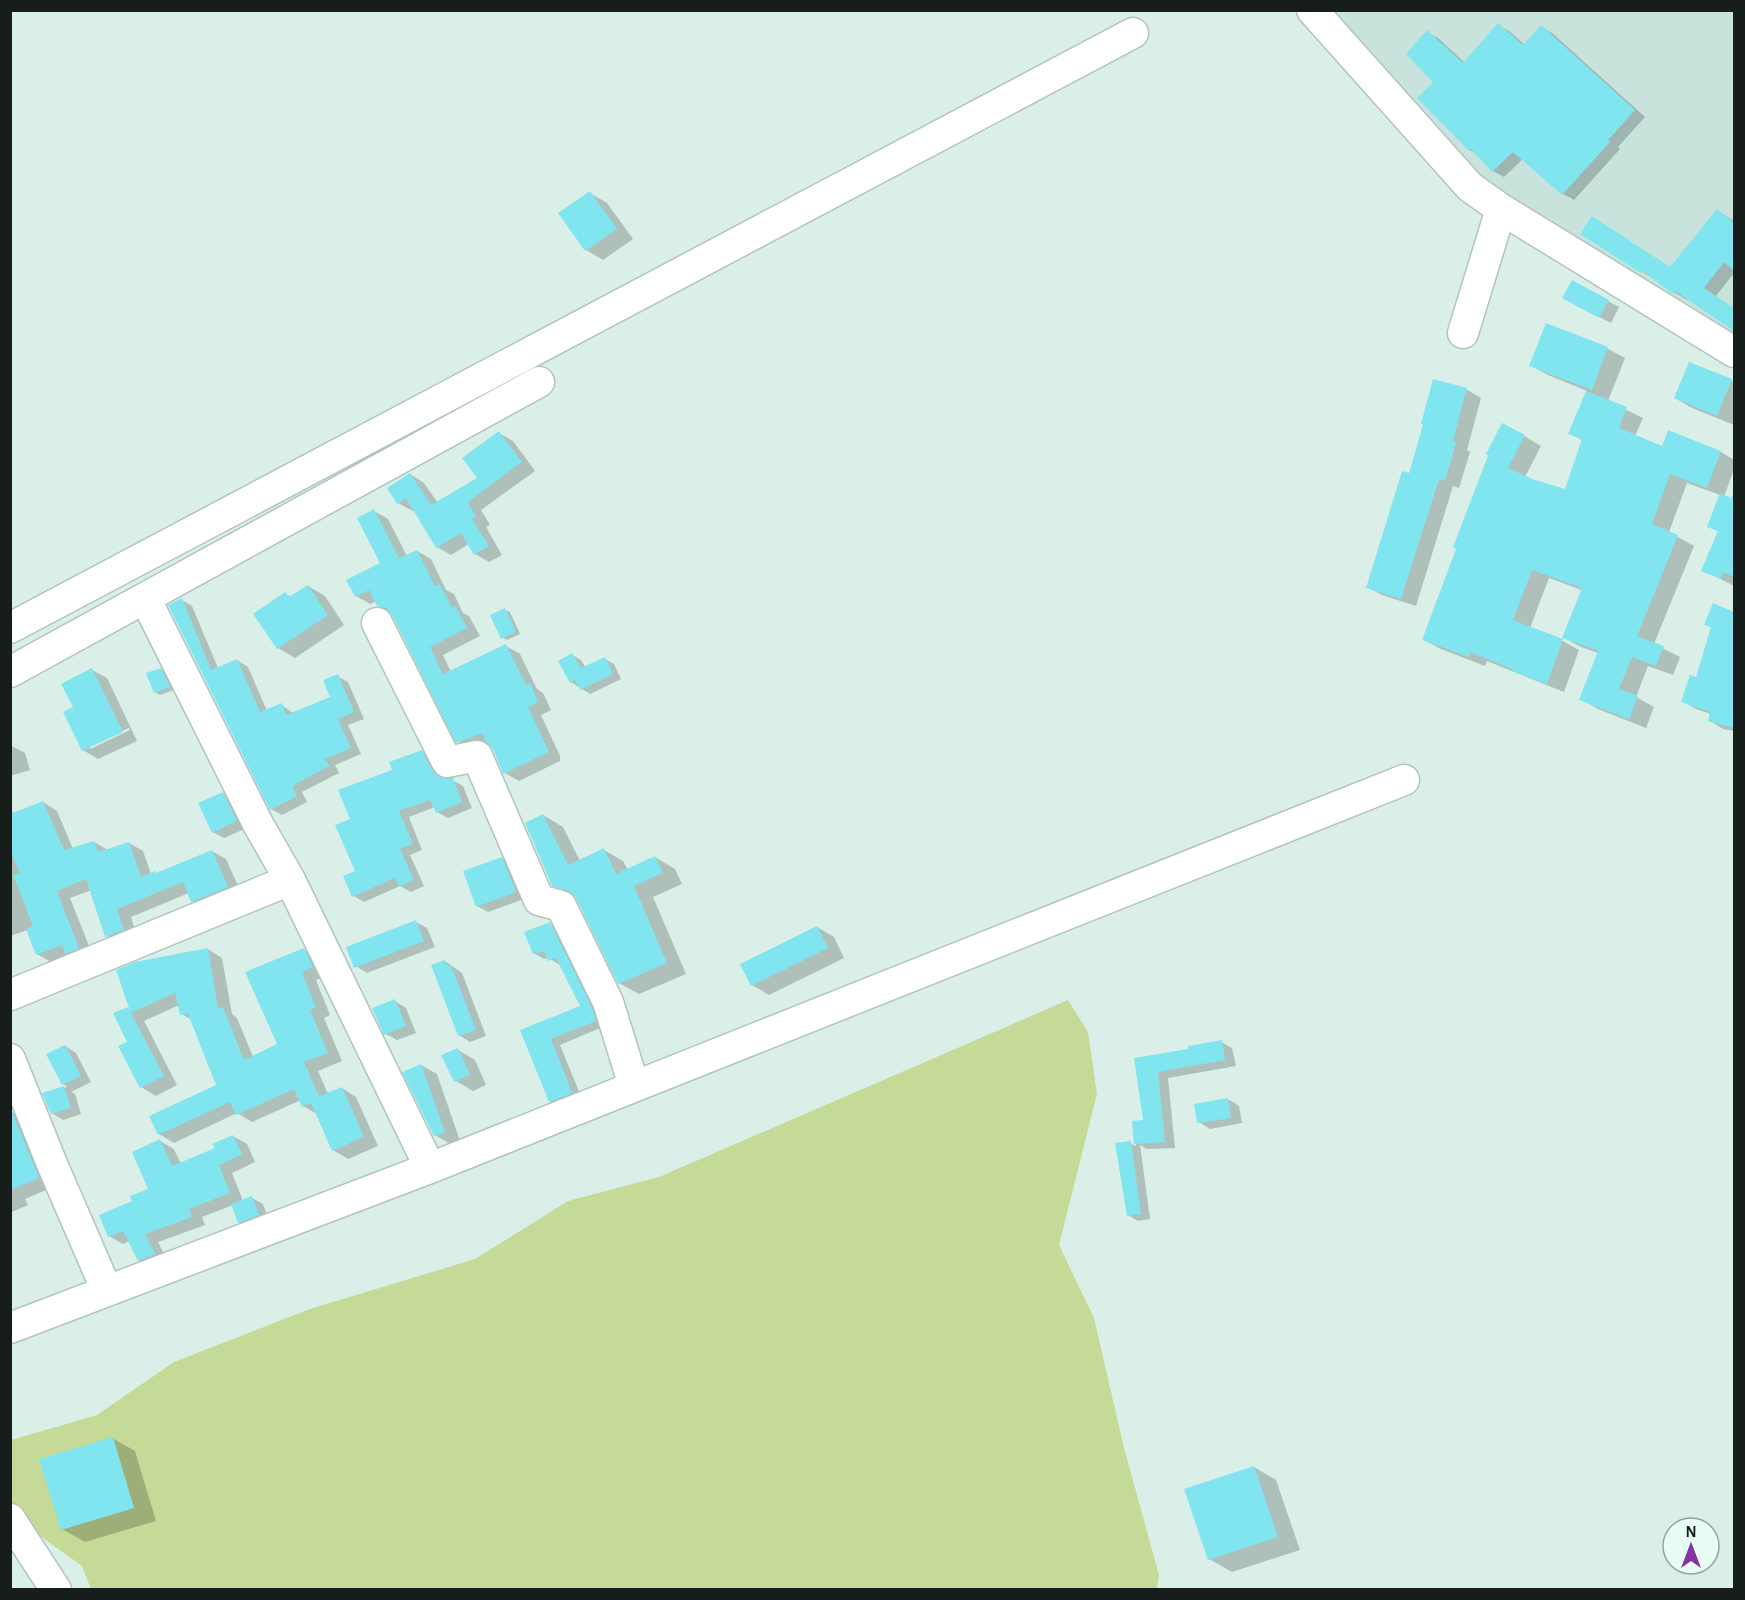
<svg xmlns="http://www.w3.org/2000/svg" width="1745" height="1600" font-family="'Alegreya Sans',sans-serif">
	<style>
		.built { fill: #c7e3dc }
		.green { fill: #c6da98 }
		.shadow { fill: #0003; fill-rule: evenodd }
		.building { fill: #81e5f0 }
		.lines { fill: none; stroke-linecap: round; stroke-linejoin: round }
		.minor-casing { stroke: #b1c4bf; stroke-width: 33 }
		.minor { stroke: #fff; stroke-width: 30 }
	</style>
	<rect width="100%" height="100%" fill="#dbefe9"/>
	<path class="built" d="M 1333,11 L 1734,11 L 1734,337 L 1485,187 Z"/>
	<path class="green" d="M 1068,1000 L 1088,1032 L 1097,1094 L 1059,1245 L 1094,1318 L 1124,1448 L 1159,1575 L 1157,1589 L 91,1589 L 82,1566 L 11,1515 L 11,1440 L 97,1415 L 174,1362 L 310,1309 L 475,1259 L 568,1201 L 659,1177 Z"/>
	<path class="shadow" d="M 1498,25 L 1509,31 L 1525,45 L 1541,27 L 1552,33 L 1645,117 L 1618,147 L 1620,149 L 1574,200 L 1563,194 L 1523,159 L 1504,177 L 1493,171 L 1479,155 L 1469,150 L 1436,82 L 1427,32 L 1438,38 L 1465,63 Z
		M 590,193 L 607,203 L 633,239 L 603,260 L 586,250 Z
		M 1718,211 L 1734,221 L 1734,273 L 1716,296 L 1734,309 L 1734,329 L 1688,298 L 1687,300 L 1674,292 L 1582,233 L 1670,268 Z
		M 1573,282 L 1619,307 L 1611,323 L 1575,304 Z
		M 1546,325 L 1608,349 L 1625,358 L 1608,401 L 1643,418 L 1635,436 L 1663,448 L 1669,432 L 1721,452 L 1734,460 L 1734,469 L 1724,497 L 1734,501 L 1734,586 L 1703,570 L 1719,532 L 1709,526 L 1720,495 L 1687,483 L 1669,532 L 1694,546 L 1654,644 L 1680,657 L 1673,675 L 1648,666 L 1636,697 L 1654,707 L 1646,728 L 1598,709 L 1581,699 L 1598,653 L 1581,647 L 1564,638 L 1582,590 L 1549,578 L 1530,628 L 1563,641 L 1579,650 L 1564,692 L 1487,661 L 1485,666 L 1441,649 L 1424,640 L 1458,548 L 1524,436 L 1541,446 L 1525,477 L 1566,491 L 1583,441 L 1570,433 L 1587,391 L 1548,375 L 1531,366 Z
		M 1689,364 L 1734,382 L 1734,425 L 1692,408 L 1675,398 Z
		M 1466,389 L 1481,398 L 1467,450 L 1470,452 L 1459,488 L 1453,486 L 1416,606 L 1382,595 L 1367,587 L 1410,475 Z
		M 499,433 L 513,441 L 535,471 L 481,510 L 490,525 L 486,527 L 502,555 L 489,562 L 475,554 L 469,544 L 451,555 L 437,547 L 415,510 L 413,511 L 398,503 L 389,488 L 410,474 L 424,483 L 438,503 L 479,479 Z
		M 374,511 L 388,519 L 407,556 L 417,551 L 431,559 L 446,590 L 454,594 L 463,613 L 469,616 L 480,636 L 443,655 L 451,672 L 506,646 L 520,654 L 537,689 L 543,693 L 551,710 L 541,715 L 560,756 L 560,761 L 519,781 L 505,773 L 494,748 L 489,743 L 472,750 L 458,741 L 393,614 L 378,605 L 376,601 L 370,604 L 356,596 L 382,564 Z
		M 308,586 L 325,596 L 344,625 L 295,658 L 278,648 L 285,594 L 292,597 Z
		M 182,600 L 192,606 L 218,668 L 237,660 L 248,667 L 267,711 L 282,705 L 294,714 L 332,698 L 337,676 L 348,682 L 364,719 L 348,725 L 361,754 L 335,765 L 339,773 L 302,792 L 307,802 L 282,815 L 271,809 L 170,606 Z
		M 1714,605 L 1734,613 L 1734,731 L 1723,729 L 1710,721 L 1711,714 L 1696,709 L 1683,701 L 1697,679 L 1713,628 Z
		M 505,610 L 510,612 L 520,634 L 507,640 L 502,637 Z
		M 572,655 L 581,660 L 586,668 L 605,659 L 614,664 L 621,679 L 590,694 L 571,682 Z
		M 160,669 L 166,672 L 174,690 L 160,695 L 155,692 Z
		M 92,670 L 107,678 L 137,741 L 98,759 L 83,750 L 75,708 ZM 129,728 L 130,730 L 90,749 L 90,746 Z
		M 10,745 L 25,753 L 30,770 L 10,776 Z
		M 422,752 L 432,758 L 442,777 L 452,780 L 463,786 L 472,808 L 448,818 L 437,812 L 435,807 L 409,817 L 422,850 L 410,855 L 424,886 L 411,892 L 400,886 L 364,902 L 354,896 L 357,871 L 351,820 L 394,771 Z
		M 222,793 L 234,800 L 247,828 L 224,838 L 213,832 Z
		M 43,802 L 57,811 L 73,849 L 94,842 L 108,850 L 129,843 L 143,851 L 151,874 L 158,874 L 212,851 L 226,859 L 242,895 L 206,909 L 192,901 L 189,893 L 131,917 L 137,937 L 121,944 L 107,936 L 92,890 L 70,898 L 93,956 L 70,955 L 51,962 L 37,954 L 28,930 L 10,936 L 10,807 L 14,815 Z
		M 543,815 L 563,827 L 580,861 L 604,850 L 623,861 L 628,870 L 655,857 L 675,869 L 682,884 L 653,897 L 686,974 L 639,994 L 619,983 L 578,897 L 553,884 Z
		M 501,858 L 513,865 L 526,898 L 488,912 L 477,906 Z
		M 416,922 L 427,928 L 435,947 L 367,973 L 356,966 Z
		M 549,924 L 560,930 L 605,1026 L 560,1045 L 582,1099 L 560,1107 L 550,1101 L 522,1031 L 582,1007 L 562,966 L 548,958 L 544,959 L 534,953 Z
		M 817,927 L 834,937 L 844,958 L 769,995 L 752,985 Z
		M 208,949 L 222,958 L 232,1014 L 237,1018 L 253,1057 L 279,1045 L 304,950 L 318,958 L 327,975 L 316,980 L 330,1015 L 324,1018 L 342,1061 L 318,1071 L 328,1094 L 342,1088 L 356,1097 L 378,1146 L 348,1159 L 333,1150 L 317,1114 L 303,1106 L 301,1100 L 252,1122 L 237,1113 L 174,1143 L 159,1134 L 218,1086 L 193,1021 L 182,1014 L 179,1005 L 144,1021 L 177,1085 L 156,1096 L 141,1087 L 129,1043 L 128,1009 L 132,1011 Z
		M 445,961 L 462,973 L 486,1036 L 470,1042 L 459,1035 Z
		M 395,1001 L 406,1008 L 416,1033 L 397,1040 L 386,1034 Z
		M 1221,1042 L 1232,1048 L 1236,1066 L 1168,1078 L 1175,1148 L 1147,1149 L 1140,1145 L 1150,1219 L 1138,1221 L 1128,1215 L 1130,1143 L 1136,1146 L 1134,1122 L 1144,1122 L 1136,1059 L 1190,1050 Z
		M 65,1046 L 76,1053 L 91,1082 L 71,1092 L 75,1094 L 81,1114 L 63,1120 L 52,1113 L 44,1094 L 67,1087 L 63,1084 Z
		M 458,1050 L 475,1060 L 486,1085 L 473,1091 L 456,1081 Z
		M 421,1065 L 437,1074 L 460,1141 L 450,1144 L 435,1135 Z
		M 1228,1099 L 1239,1106 L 1242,1123 L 1210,1129 L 1199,1122 Z
		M 12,1112 L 27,1121 L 53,1187 L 25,1199 L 28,1205 L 12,1212 Z
		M 233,1136 L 247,1144 L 255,1162 L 232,1173 L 243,1201 L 252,1198 L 263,1204 L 269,1221 L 251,1228 L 239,1222 L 233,1205 L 202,1217 L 205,1225 L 158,1242 L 168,1262 L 153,1268 L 139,1260 L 130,1241 L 123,1244 L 109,1236 L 134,1202 L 151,1190 L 160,1141 L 174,1149 L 181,1164 L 217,1149 Z
		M 112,1438 L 135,1451 L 156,1521 L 85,1542 L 62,1529 Z
		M 1254,1467 L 1276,1480 L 1300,1550 L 1232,1572 L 1209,1559 Z"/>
	<path class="building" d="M 1498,23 L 1523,45 L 1541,25 L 1635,110 L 1608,140 L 1610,142 L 1562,195 L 1513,152 L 1492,172 L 1471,149 L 1469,151 L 1417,98 L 1433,82 L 1406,54 L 1427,30 L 1463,63 Z
		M 590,191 L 617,229 L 585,251 L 558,213 Z
		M 1717,209 L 1734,223 L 1734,271 L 1724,262 L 1704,288 L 1734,308 L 1734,331 L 1675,291 L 1673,294 L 1643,271 L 1641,273 L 1580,234 L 1592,216 L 1670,267 Z
		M 1572,280 L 1609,300 L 1599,318 L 1562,298 Z
		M 1546,323 L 1608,347 L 1592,390 L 1529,366 Z
		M 1689,362 L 1732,379 L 1717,416 L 1674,398 Z
		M 1433,379 L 1467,388 L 1453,441 L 1456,442 L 1445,481 L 1439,479 L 1401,599 L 1366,588 L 1402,471 L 1409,473 L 1423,425 L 1421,424 Z
		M 1586,391 L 1627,407 L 1619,428 L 1662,446 L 1668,430 L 1721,451 L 1707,488 L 1670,474 L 1652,524 L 1678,535 L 1637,636 L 1664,646 L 1656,666 L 1632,657 L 1619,689 L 1638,696 L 1629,719 L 1579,700 L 1598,651 L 1562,638 L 1582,588 L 1532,570 L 1513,620 L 1563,639 L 1547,684 L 1511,671 L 1512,669 L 1470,652 L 1469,657 L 1422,640 L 1456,549 L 1453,547 L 1488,456 L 1486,454 L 1502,423 L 1525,435 L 1508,468 L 1532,479 L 1565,489 L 1582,439 L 1568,434 Z
		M 499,431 L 522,462 L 468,502 L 476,517 L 472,519 L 489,546 L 474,555 L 461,533 L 436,548 L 406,498 L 397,504 L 387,488 L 410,473 L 431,505 L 477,478 L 462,458 Z
		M 1734,492 L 1734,577 L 1723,572 L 1721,579 L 1701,571 L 1718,531 L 1707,527 L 1720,493 L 1731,498 Z
		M 374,509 L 399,558 L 417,550 L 435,586 L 440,584 L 452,608 L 455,606 L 467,628 L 430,647 L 443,674 L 506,644 L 526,685 L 530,683 L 538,702 L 528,707 L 549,752 L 503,774 L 493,749 L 486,742 L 482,733 L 456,743 L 392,615 L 386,608 L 377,606 L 369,590 L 355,597 L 346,580 L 380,563 L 357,518 Z
		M 308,585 L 328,615 L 277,649 L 253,614 L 285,592 L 289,597 Z
		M 182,598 L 211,670 L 237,659 L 260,712 L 282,703 L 286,715 L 330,697 L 323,680 L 338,674 L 354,712 L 338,719 L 351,748 L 325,759 L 329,766 L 292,786 L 297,796 L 270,810 L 168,605 Z
		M 1713,603 L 1734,612 L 1734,728 L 1708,721 L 1710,712 L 1681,702 L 1690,675 L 1696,677 L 1711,627 L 1704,625 Z
		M 505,608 L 516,632 L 501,639 L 490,615 Z
		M 572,653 L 581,668 L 605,657 L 613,674 L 580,690 L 575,680 L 570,683 L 558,661 Z
		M 92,668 L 123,732 L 82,751 L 63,712 L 73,707 L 61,684 Z
		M 161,668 L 170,687 L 154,693 L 146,673 Z
		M 422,750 L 432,770 L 439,777 L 453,778 L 462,802 L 436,813 L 430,800 L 399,811 L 413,844 L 400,849 L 414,880 L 399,887 L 395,878 L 352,897 L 343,876 L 355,871 L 335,825 L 350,819 L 338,790 L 392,770 L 389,762 Z
		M 223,792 L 237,821 L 212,833 L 198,803 Z
		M 43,801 L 64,850 L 94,841 L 98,852 L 129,842 L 141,877 L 155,871 L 156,873 L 212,850 L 228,887 L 191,902 L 183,882 L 117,909 L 124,930 L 105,937 L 86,879 L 57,891 L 79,948 L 65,954 L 62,945 L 36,955 L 26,929 L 33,926 L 13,875 L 20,873 L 10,851 L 10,814 Z
		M 543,814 L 568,865 L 604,848 L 616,874 L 655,856 L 663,873 L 634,886 L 667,963 L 618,984 L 576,898 L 566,890 L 552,886 L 525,823 Z
		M 502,857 L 516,892 L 476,907 L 463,871 Z
		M 416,920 L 424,941 L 354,968 L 346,947 Z
		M 550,922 L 592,1008 L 596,1021 L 551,1039 L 572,1093 L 549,1102 L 520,1030 L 580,1006 L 556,958 L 548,961 L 544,951 L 533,954 L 524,932 Z
		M 817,926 L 828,948 L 751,986 L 740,964 Z
		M 208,948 L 218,1009 L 223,1007 L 244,1060 L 277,1044 L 245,972 L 304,948 L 313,967 L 302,972 L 316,1007 L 310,1010 L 328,1053 L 304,1062 L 319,1096 L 342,1087 L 364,1137 L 332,1151 L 311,1103 L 302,1107 L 294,1089 L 236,1115 L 230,1102 L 158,1135 L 149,1116 L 216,1085 L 188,1014 L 180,1015 L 175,993 L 131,1013 L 164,1076 L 140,1088 L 118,1046 L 127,1042 L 113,1013 L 128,1007 L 130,1011 L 116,970 L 135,962 Z
		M 445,960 L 448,966 L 451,965 L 476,1030 L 458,1036 L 431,965 Z
		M 395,999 L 406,1026 L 384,1035 L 372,1008 Z
		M 1222,1040 L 1225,1060 L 1158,1072 L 1165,1142 L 1134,1144 L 1132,1121 L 1143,1120 L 1134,1058 L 1188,1049 L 1188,1046 Z
		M 65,1045 L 81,1076 L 62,1085 L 46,1054 Z
		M 458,1048 L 470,1075 L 454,1082 L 441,1055 Z
		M 421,1064 L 445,1132 L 434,1136 L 402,1072 Z
		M 64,1086 L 71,1108 L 51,1114 L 42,1093 Z
		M 1228,1098 L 1231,1118 L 1197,1123 L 1194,1104 Z
		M 10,1107 L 39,1178 L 10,1190 Z
		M 233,1135 L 242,1154 L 219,1165 L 230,1193 L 189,1209 L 192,1217 L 145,1234 L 155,1254 L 138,1261 L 123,1231 L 108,1237 L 99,1215 L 132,1201 L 130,1196 L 148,1189 L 132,1152 L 160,1139 L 172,1166 L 215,1148 L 212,1144 Z
		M 1131,1141 L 1141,1214 L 1127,1216 L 1115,1143 Z
		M 252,1196 L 259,1215 L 238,1223 L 231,1204 Z
		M 113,1437 L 134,1508 L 61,1530 L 39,1459 Z
		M 1254,1466 L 1278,1537 L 1208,1560 L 1184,1489 Z"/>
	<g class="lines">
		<defs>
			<path id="minor" d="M 1312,10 L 1470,187 L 1501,209 L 1734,352
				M 1463,333 L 1501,209
				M 145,598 L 258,824 L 290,880 L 430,1168
				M 377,623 L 447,762 L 477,756 L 539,900 L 561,906 L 608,1002 L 634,1086
				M 10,628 L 1133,33
				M 10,672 L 539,382
				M 10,995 L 290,880
				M 10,1059 L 52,1164 L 107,1291
				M 10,1328 L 430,1168 L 1404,780
				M 10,1519 L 56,1590"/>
		</defs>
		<use href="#minor" class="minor-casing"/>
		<use href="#minor" class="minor"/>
	</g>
	<rect width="1745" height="1600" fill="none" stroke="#161d1b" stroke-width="24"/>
	<g transform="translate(1691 1546)"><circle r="28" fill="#e8fcf6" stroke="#94a39e" stroke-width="1.5"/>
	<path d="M0-4.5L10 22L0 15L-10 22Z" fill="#8533a2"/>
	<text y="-9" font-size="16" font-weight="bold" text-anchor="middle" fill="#161d1b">N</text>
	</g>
</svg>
